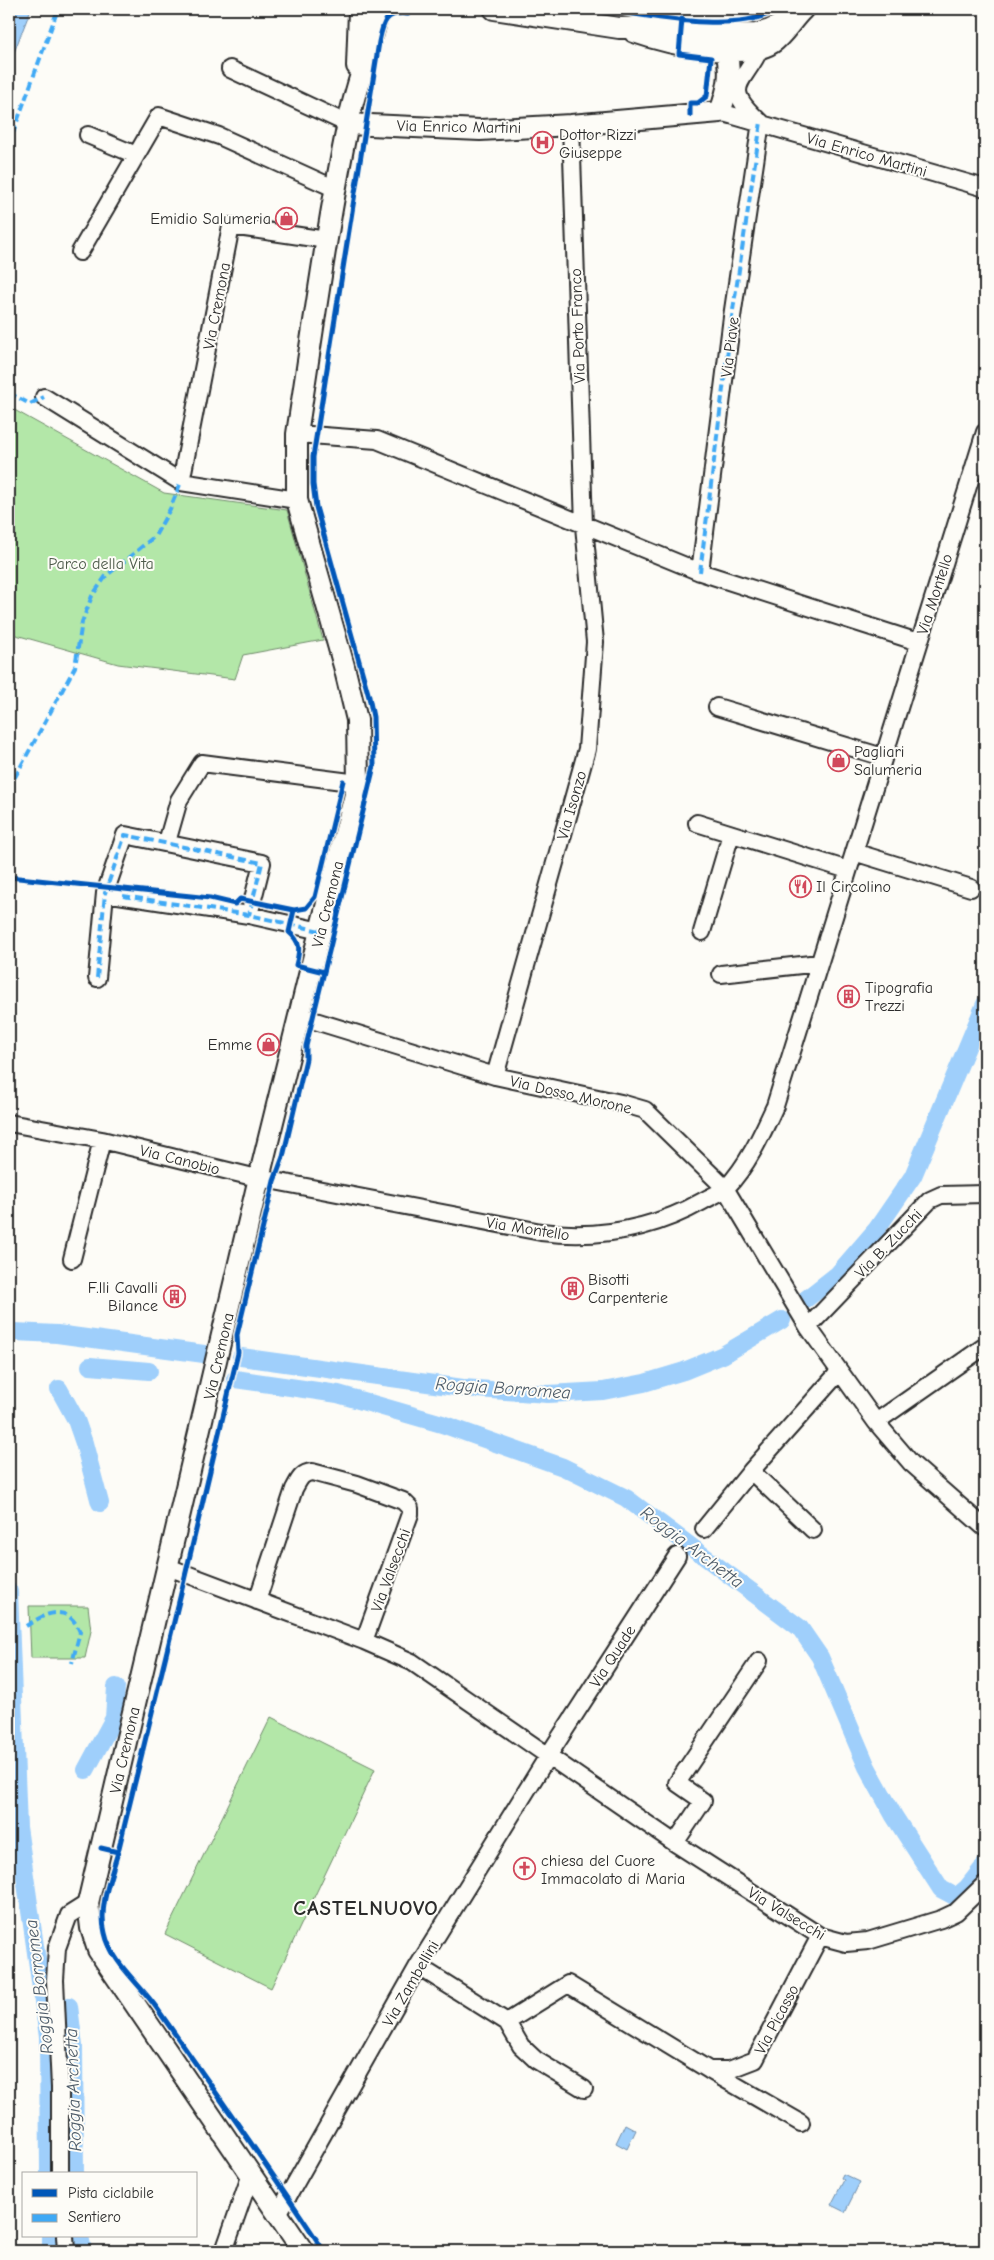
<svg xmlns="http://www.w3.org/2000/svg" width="994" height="2260" font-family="'Comic Neue',sans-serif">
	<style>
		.green { fill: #b3e7a8; stroke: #6f896a }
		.water { fill: #9fcffb; stroke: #718da8 }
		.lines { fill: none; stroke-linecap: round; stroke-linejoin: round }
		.canal { stroke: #9fcffb; stroke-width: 18 }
		.minor-casing { stroke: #2b2b2b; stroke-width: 20 }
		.tertiary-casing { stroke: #2b2b2b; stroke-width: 24 }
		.minor { stroke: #fdfcf7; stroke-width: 16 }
		.tertiary { stroke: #fdfcf7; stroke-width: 20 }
		.quiet { stroke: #3fa9f5; stroke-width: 4; stroke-dasharray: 8 4; stroke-linecap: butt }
		.cycleway-casing { stroke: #fdfcf7; stroke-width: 8 }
		.cycleway { stroke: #0057b8; stroke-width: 5 }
		.labels { text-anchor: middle; stroke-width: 4; stroke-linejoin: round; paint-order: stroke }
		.street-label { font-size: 16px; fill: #2b2b2b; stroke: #fdfcf7 }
		.poi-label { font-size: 16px; fill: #2b2b2b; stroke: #fdfcf7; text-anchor: start }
		.park-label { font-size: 16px; fill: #4d5a4a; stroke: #fdfcf7 }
		.water-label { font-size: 18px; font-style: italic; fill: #4e5c69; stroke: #fdfcf7 }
		.district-label { font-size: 21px; font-weight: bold; letter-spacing: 1px; fill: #2b2b2b; stroke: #fdfcf7 }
	</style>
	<rect width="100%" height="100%" fill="#fdfcf7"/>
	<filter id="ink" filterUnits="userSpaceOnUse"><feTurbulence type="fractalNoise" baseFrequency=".02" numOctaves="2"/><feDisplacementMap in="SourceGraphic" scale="10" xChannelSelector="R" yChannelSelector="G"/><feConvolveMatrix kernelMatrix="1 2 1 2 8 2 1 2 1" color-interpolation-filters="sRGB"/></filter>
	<g filter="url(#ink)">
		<path class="green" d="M 9,407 L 164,493 L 287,510 L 323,640 L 243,655 L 235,679 L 118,664 L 9,633 Z
			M 29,1606 L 88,1606 L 91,1631 L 85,1658 L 31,1658 Z
			M 271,1717 L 375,1769 L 271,1988 L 165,1934 Z"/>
		<path class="water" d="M 9,9 L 31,9 L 9,65 Z
			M 625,2124 L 636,2130 L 627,2149 L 616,2143 Z
			M 843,2174 L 860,2182 L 845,2212 L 831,2205 L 844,2180 L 841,2178 Z"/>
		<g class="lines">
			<path class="canal" d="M 801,1303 L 838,1274 L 876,1230 L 913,1176 L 985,1004
				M 9,1333 L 14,1332 L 57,1334 L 204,1354
				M 241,1357 L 463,1388 L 548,1394 L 603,1391 L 644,1383 L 684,1371 L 723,1355 L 782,1320
				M 90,1366 L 149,1371
				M 235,1379 L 338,1394 L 442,1424 L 563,1467 L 626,1498 L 800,1628 L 820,1657 L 867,1767 L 894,1816 L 941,1889 L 956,1897 L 967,1888 L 985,1865
				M 59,1389 L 76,1420 L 84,1443 L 100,1503
				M 9,1591 L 18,1827 L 48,2037 L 49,2174
				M 86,1770 L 114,1718 L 116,1687
				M 69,2006 L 74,2046 L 75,2174
				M 51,2236 L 51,2251
				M 80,2236 L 83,2251"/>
			<defs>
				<path id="minor" d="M 230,69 L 348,124
					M 720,112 L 985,188
					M 759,121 C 721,86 743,85 760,49
					M 88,135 L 136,155
					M 80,252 L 159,116 L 219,136 L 336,189
					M 44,397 L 181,482 L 297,500
					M 297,434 L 377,440 L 700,572 L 918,642
					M 181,482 L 231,226 L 327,240
					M 700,572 L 732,317 L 761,122
					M 717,707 L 883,757
					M 697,823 L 848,870
					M 167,842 L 179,800 L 202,763 L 358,783
					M 854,852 L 971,888
					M 105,893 L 249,915 L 320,931
					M 702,932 L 731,834
					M 721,974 L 819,963
					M 97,978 L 105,893 L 125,835 L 262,863 L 249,915
					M 299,1016 L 495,1076 L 621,1103 L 645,1110 L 725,1188 L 808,1327 L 876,1422 L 911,1463 L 985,1528
					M 495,1076 L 587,749 L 595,642 L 584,526 L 571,125
					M 9,1123 L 102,1140 L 249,1176 L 541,1232 C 599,1239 652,1230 703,1201 C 710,1197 720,1193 726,1188 C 748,1165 762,1134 775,1106 L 985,432
					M 72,1259 L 102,1140
					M 808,1327 L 930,1200 L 941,1195 L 985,1194
					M 876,1422 L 985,1346
					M 751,1471 L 813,1530
					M 704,1529 L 751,1471 L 839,1372
					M 168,1567 L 364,1641 L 412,1662 L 675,1843 L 820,1936 L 846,1943 L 868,1941 L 941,1919 L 956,1912 L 985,1884
					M 257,1601 L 294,1489 C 299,1480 301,1473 312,1472 L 357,1484 L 403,1501 L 410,1508 L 410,1514 L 364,1641
					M 675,1843 L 703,1801 L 677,1783 L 759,1661
					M 418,1966 L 507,2022 L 521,2046 L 536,2060 L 584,2089
					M 507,2022 L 568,1984 L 709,2070 L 801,2123
					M 709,2070 L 729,2070 L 755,2060 L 820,1936
					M 60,2174 L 60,2088 L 55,1980 L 57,1948 L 69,1915 L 88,1903
					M 278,2214 L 418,1966 L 548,1756 L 677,1556
					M 65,2236 L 66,2251
					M 224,2251 L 251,2174"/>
				<path id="tertiary" d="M 494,9 L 619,28 L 664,27 L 727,35 L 756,34 L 770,30 L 790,20
					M 634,32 C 666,43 743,62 772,43 C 784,35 792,19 803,9
					M 357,66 L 359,11
					M 348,124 L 480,130 L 571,125 L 720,112 C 728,90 732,73 726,51
					M 303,2251 L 98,1950 L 91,1928 L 88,1903 L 259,1178 L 320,931 L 358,783 L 357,720 L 344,666 L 297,500 L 297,434 C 313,330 327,226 348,123 C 356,85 370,50 378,13"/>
			</defs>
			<use href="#minor" class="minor-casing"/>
			<use href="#tertiary" class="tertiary-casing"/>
			<use href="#minor" class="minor"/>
			<use href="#tertiary" class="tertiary"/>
			<path class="quiet" d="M 9,144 L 58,9
				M 9,393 L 30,404 L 44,397
				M 700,572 L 732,317 L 761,122
				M 9,788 L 75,667 L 82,622 L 92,596 L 106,576 L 155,536 L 170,509 L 181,482
				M 123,896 L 249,915 L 320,931
				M 97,978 L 105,893 L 125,835 L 262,863 L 249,915
				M 26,1626 C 47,1612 68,1603 80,1632 L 72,1663"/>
			<defs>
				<path id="cycleway" d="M 604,9 C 650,16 738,35 778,9
					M 682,19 L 679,54 L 711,58 L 707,96 L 698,103 L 690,103 L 690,115
					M 9,877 L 210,898 L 235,904 L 240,899 L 294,910 L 306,908 L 315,897 L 343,781
					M 294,910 L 289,932 C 301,942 300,950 296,965 L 324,972 L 374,766 L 373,717 L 369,697 L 316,507 L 313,484 L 313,457 L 379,42 C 383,23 385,11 408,14 L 409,9
					M 101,1848 L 118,1852 L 182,1589 L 238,1353 L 237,1335 L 274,1181 L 283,1157 L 306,1059 L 306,1046 L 324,972
					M 118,1852 C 111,1877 98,1907 105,1933 C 111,1962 140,1984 156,2007 C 213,2088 270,2169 324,2251"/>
			</defs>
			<use href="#cycleway" class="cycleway-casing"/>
			<use href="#cycleway" class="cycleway"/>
		</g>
	</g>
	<defs>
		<symbol id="hospital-ring" viewBox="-11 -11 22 22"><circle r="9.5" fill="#fdfcf7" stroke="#d1495b" stroke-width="1.5"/><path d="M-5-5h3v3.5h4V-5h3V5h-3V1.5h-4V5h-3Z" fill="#d1495b"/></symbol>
		<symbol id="shop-ring" viewBox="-11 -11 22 22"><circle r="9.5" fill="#fdfcf7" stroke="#d1495b" stroke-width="1.5"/><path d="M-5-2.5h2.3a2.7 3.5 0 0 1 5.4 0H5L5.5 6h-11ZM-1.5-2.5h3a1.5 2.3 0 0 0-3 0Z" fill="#d1495b"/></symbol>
		<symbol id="restaurant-ring" viewBox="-11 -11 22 22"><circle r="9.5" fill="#fdfcf7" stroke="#d1495b" stroke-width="1.5"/><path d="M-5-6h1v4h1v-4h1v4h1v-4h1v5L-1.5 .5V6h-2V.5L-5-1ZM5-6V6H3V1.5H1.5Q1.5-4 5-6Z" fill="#d1495b"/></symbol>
		<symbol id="building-ring" viewBox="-11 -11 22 22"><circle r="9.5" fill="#fdfcf7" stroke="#d1495b" stroke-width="1.5"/><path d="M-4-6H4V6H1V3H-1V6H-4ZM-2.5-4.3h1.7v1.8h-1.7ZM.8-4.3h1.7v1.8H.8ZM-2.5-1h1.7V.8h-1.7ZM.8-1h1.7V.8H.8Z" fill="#d1495b"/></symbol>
		<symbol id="church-ring" viewBox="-11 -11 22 22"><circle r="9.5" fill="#fdfcf7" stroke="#d1495b" stroke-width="1.5"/><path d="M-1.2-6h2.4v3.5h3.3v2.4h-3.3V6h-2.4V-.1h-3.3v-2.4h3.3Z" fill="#d1495b"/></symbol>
	</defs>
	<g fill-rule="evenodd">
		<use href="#hospital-ring" x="530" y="130" width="25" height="25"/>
		<use href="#shop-ring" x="274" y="206" width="25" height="25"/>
		<use href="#shop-ring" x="826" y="748" width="25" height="25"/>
		<use href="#restaurant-ring" x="788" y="874" width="25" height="25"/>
		<use href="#building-ring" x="836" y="984" width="25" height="25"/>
		<use href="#shop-ring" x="256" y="1032" width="25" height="25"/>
		<use href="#building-ring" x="560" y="1276" width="25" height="25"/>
		<use href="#building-ring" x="162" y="1284" width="25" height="25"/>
		<use href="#church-ring" x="512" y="1856" width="25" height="25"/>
	</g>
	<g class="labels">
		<g class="street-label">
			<text transform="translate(459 126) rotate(1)" y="6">Via Enrico Martini</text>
			<text transform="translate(867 154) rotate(16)" y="6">Via Enrico Martini</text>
			<text transform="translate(216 306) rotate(-79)" y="6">Via Cremona</text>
			<text transform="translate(577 326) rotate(-92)" y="6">Via Porto Franco</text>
			<text transform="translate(729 347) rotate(-83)" y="6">Via Piave</text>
			<text transform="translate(934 594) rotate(-72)" y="6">Via Montello</text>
			<text transform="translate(571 805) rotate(-74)" y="6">Via Isonzo</text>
			<text transform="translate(327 904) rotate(-76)" y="6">Via Cremona</text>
			<text transform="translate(571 1094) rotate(13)" y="6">Via Dosso Morone</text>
			<text transform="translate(180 1159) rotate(14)" y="6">Via Canobio</text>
			<text transform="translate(528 1228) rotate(9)" y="6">Via Montello</text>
			<text transform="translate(888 1243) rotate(-46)" y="6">Via B. Zucchi</text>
			<text transform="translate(218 1356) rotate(-77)" y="6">Via Cremona</text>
			<text transform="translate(390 1570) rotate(-70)" y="6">Via Valsecchi</text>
			<text transform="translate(612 1656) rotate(-57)" y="6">Via Quade</text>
			<text transform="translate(124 1750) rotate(-77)" y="6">Via Cremona</text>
			<text transform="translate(787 1913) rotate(31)" y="6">Via Valsecchi</text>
			<text transform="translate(410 1983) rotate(-60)" y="6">Via Zambellini</text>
			<text transform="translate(776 2019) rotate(-62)" y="6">Via Picasso</text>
		</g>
		<g class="poi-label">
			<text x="559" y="140">Dottor Rizzi<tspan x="559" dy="18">Giuseppe</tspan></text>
			<text x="271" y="224" text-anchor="end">Emidio Salumeria</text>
			<text x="854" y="757">Pagliari<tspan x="854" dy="18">Salumeria</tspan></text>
			<text x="816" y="892">Il Circolino</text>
			<text x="865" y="993">Tipografia<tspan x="865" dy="18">Trezzi</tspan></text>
			<text x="252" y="1050" text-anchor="end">Emme</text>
			<text x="588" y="1285">Bisotti<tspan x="588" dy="18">Carpenterie</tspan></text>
			<text x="158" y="1293" text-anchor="end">F.lli Cavalli<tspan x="158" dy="18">Bilance</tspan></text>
			<text x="541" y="1866">chiesa del Cuore<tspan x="541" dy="18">Immacolato di Maria</tspan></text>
		</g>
		<g class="park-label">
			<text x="101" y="569">Parco della Vita</text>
		</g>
		<g class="water-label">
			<text transform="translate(503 1388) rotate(4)" y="6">Roggia Borromea</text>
			<text transform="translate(692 1547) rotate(37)" y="6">Roggia Archetta</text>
			<text transform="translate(39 1987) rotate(-97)" y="6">Roggia Borromea</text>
			<text transform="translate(73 2090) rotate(-92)" y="6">Roggia Archetta</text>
		</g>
		<g class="district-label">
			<text x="366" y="1915">CASTELNUOVO</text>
		</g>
	</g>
	<rect width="994" height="2260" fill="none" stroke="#fdfcf7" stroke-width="30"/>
	<rect x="15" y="15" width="964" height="2230" fill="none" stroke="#2b2b2b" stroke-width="2" filter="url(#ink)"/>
	<rect x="22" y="2172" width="175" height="65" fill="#fdfcf7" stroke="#a9a8a5"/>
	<rect x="32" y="2189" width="25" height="8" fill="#0057b8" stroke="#a9a8a5"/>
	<text x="68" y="2198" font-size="15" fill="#2b2b2b">Pista ciclabile</text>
	<rect x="32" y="2214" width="25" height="8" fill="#3fa9f5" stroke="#a9a8a5"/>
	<text x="68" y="2222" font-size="15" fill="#2b2b2b">Sentiero</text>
</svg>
